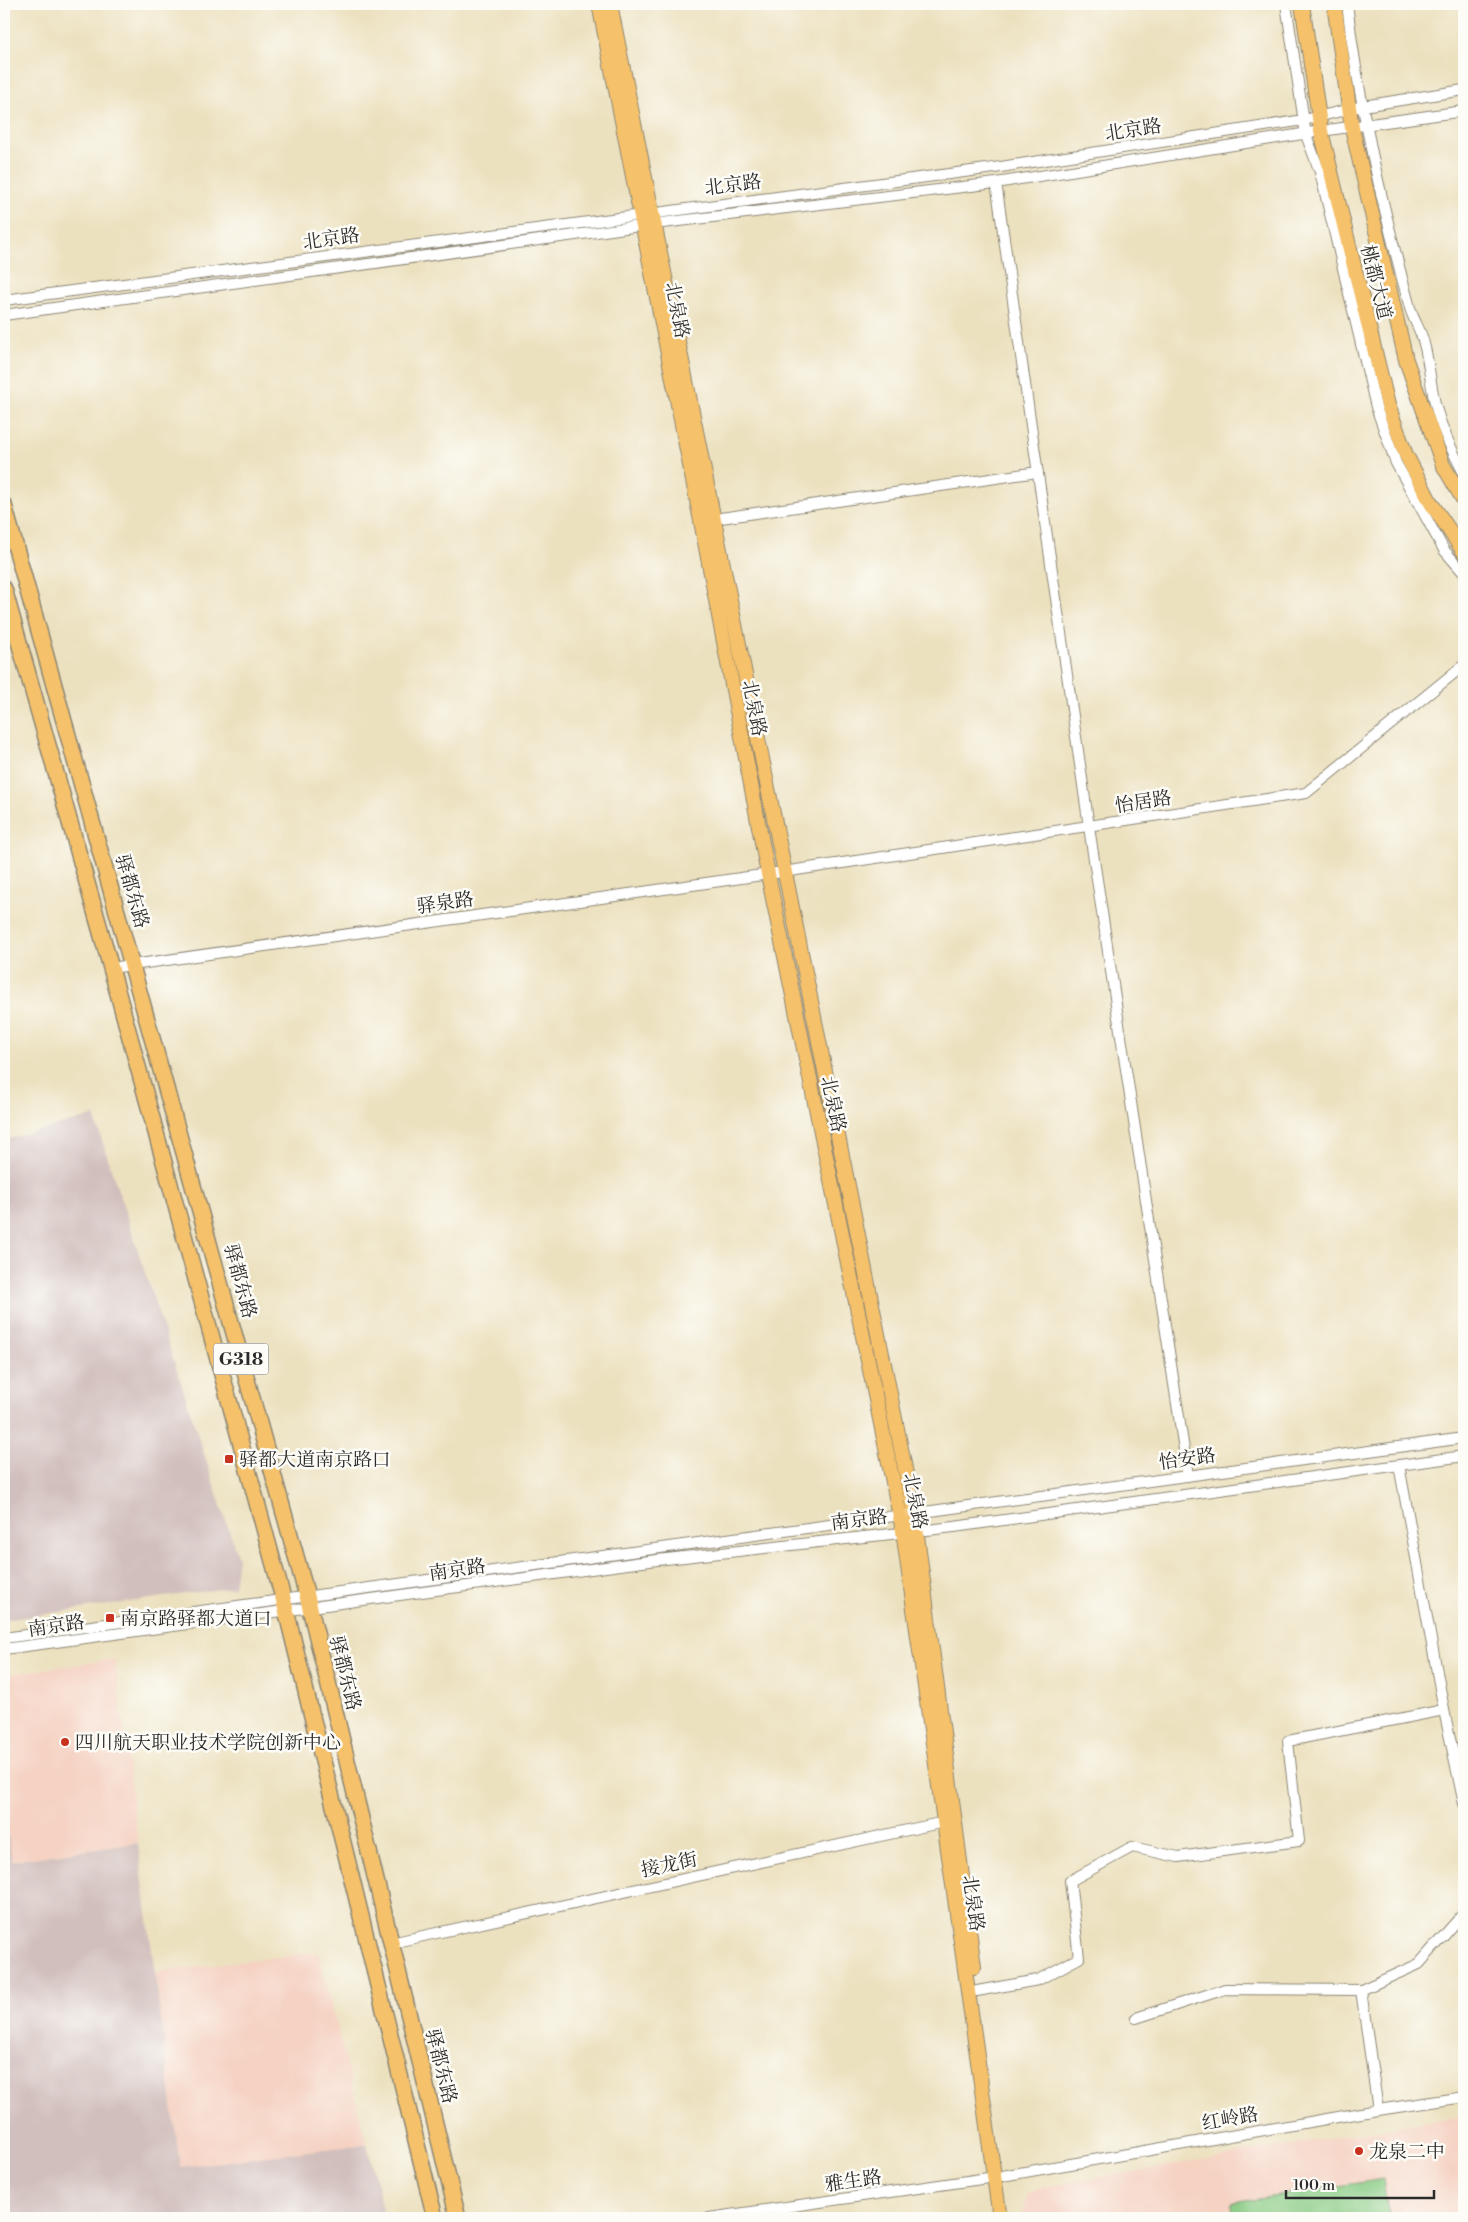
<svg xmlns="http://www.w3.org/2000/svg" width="1468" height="2222" font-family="'Libre Bodoni','Noto Serif SC',serif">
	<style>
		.built { fill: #f5d2c2 }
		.industrial { fill: #d1bfbd }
		.green { fill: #87ca83; stroke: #597a57 }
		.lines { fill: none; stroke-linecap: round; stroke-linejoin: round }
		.minor-casing { stroke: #8c8675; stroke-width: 12 }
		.major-casing { stroke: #8c8675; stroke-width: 16 }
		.highway-casing { stroke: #8c8675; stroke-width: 18 }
		.minor { stroke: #fff; stroke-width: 10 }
		.major { stroke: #f5c16b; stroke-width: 14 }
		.highway { stroke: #f5c16b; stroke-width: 15 }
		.poi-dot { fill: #c8321e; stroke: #fdfcf7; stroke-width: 2 }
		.labels { text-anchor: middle; stroke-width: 5; stroke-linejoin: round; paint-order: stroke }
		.shield { fill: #fdfcf7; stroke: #6a6a68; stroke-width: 1 }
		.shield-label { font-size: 18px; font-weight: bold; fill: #2b2b2b }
		.street-label { font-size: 19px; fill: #2b2b2b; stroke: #fdfcf7 }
		.poi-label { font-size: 19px; fill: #2b2b2b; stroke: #fdfcf7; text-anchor: start }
	</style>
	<rect width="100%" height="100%" fill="#fdfcf7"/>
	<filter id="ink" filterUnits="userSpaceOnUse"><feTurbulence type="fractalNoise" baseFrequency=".02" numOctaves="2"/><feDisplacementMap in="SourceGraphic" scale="10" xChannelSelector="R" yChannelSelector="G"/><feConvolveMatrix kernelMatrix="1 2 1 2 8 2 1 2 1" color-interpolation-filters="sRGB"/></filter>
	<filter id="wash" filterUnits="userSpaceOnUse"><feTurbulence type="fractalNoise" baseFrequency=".0096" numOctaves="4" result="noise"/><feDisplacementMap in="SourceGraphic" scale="20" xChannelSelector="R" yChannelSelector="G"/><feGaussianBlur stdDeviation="1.12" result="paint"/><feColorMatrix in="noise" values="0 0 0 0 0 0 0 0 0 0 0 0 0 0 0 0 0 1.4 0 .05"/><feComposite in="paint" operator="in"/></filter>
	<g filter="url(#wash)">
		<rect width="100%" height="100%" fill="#ece1bf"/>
		<path class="built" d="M 115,1659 L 138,1843 L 11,1861 L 4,1808 L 4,1675 Z
			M 318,1952 L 367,2144 L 180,2168 L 155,1972 Z
			M 1464,2116 L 1464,2218 L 1022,2218 L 1022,2212 L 1028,2194 L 1043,2187 Z"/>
		<path class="industrial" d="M 94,1116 L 238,1558 L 234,1587 L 4,1620 L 4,1140 Z
			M 4,1808 L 12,1861 L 138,1843 L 180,2167 L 367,2144 L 385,2218 L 4,2218 Z"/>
		<path class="green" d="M 1384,2179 L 1390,2218 L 1233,2218 L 1232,2202 Z"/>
	</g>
	<g filter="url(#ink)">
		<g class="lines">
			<defs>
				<path id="minor" d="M 1286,4 L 1306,135 L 1320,172 L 1376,407 L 1396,463 L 1444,550 L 1464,573
					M 1347,4 C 1359,107 1383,208 1410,308 C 1413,319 1420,329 1423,340 C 1430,363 1430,388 1437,411 C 1443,432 1453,453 1464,473
					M 996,183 L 1089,827 L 1188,1476
					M 4,300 L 994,168 L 1304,120 L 1363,106 L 1464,90
					M 4,315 L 654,224 L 996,183 L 1321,131 L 1464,111
					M 707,520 L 1038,472
					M 111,968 L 783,872 L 1306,793 L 1464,665
					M 1399,1465 L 1444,1710 L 1464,1804
					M 4,1638 L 1464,1438
					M 4,1649 L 657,1560 L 954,1527 L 1464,1456
					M 391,1943 L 949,1821
					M 1361,1990 L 1378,2110
					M 977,1991 L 1038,1980 L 1079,1958 L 1070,1881 L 1132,1847 L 1178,1857 L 1299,1841 L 1288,1741 L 1444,1710
					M 1136,2018 L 1225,1989 L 1361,1990 L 1419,1964 L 1464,1913
					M 709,2218 L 1002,2176 L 1378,2110 L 1464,2097"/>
				<path id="major" d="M 599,4 L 701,521 L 768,874 L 903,1531 L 1000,2218
					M 610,4 L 914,1513 L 974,1967
					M 1302,4 L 1321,131 L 1388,405 L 1406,455 L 1431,503 L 1464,552
					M 1334,4 L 1352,128 L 1406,360 L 1443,465 L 1464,501"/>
				<path id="highway" d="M 4,505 L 307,1596 L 458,2218
					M 4,589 L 111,968 L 283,1598 L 435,2218"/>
			</defs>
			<use href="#minor" class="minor-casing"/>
			<use href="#major" class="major-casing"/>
			<use href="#highway" class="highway-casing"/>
			<use href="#minor" class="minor"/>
			<use href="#major" class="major"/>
			<use href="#highway" class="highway"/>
		</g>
	</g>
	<g class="poi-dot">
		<rect x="224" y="1454" width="10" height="10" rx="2.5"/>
		<rect x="105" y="1613" width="10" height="10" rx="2.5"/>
		<circle cx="65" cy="1742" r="5"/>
		<circle cx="1359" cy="2151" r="5"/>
	</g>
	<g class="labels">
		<rect class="shield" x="213.5" y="1343.5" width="55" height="31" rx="4"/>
		<g class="shield-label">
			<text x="241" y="1365">G318</text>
		</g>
		<g class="street-label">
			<text transform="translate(1133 129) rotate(-9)" y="7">北京路</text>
			<text transform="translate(733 184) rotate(-7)" y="7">北京路</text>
			<text transform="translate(331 238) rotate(-8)" y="7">北京路</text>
			<text transform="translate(1377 282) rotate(76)" y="7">桃都大道</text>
			<text transform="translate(678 310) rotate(79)" y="7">北泉路</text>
			<text transform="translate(755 708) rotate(79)" y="7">北泉路</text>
			<text transform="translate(1143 801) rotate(-9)" y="7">怡居路</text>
			<text transform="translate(133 891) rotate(74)" y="7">驿都东路</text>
			<text transform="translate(445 902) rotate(-8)" y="7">驿泉路</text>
			<text transform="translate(834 1104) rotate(78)" y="7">北泉路</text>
			<text transform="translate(241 1281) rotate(75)" y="7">驿都东路</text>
			<text transform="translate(1187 1458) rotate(-8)" y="7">怡安路</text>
			<text transform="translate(916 1501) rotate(79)" y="7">北泉路</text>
			<text transform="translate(859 1519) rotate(-7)" y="7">南京路</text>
			<text transform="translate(457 1569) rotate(-8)" y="7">南京路</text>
			<text transform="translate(56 1625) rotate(-8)" y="7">南京路</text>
			<text transform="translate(346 1673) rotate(76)" y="7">驿都东路</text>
			<text transform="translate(669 1864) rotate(-12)" y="7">接龙街</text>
			<text transform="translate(974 1903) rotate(82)" y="7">北泉路</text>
			<text transform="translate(442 2066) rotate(76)" y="7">驿都东路</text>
			<text transform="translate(1230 2118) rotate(-10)" y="7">红岭路</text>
			<text transform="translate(853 2180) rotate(-8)" y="7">雅生路</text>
		</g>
		<g class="poi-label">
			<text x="239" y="1466">驿都大道南京路口</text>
			<text x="120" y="1625">南京路驿都大道口</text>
			<text x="75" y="1749">四川航天职业技术学院创新中心</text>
			<text x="1369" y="2158">龙泉二中</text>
		</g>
	</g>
	<rect width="1468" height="2222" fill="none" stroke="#fdfcf7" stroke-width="20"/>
	<path d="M1286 2190v8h148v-8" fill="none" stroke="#2b2b2b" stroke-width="2.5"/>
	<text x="1293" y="2190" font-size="15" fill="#2b2b2b" stroke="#fdfcf7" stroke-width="4" paint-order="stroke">100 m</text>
</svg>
